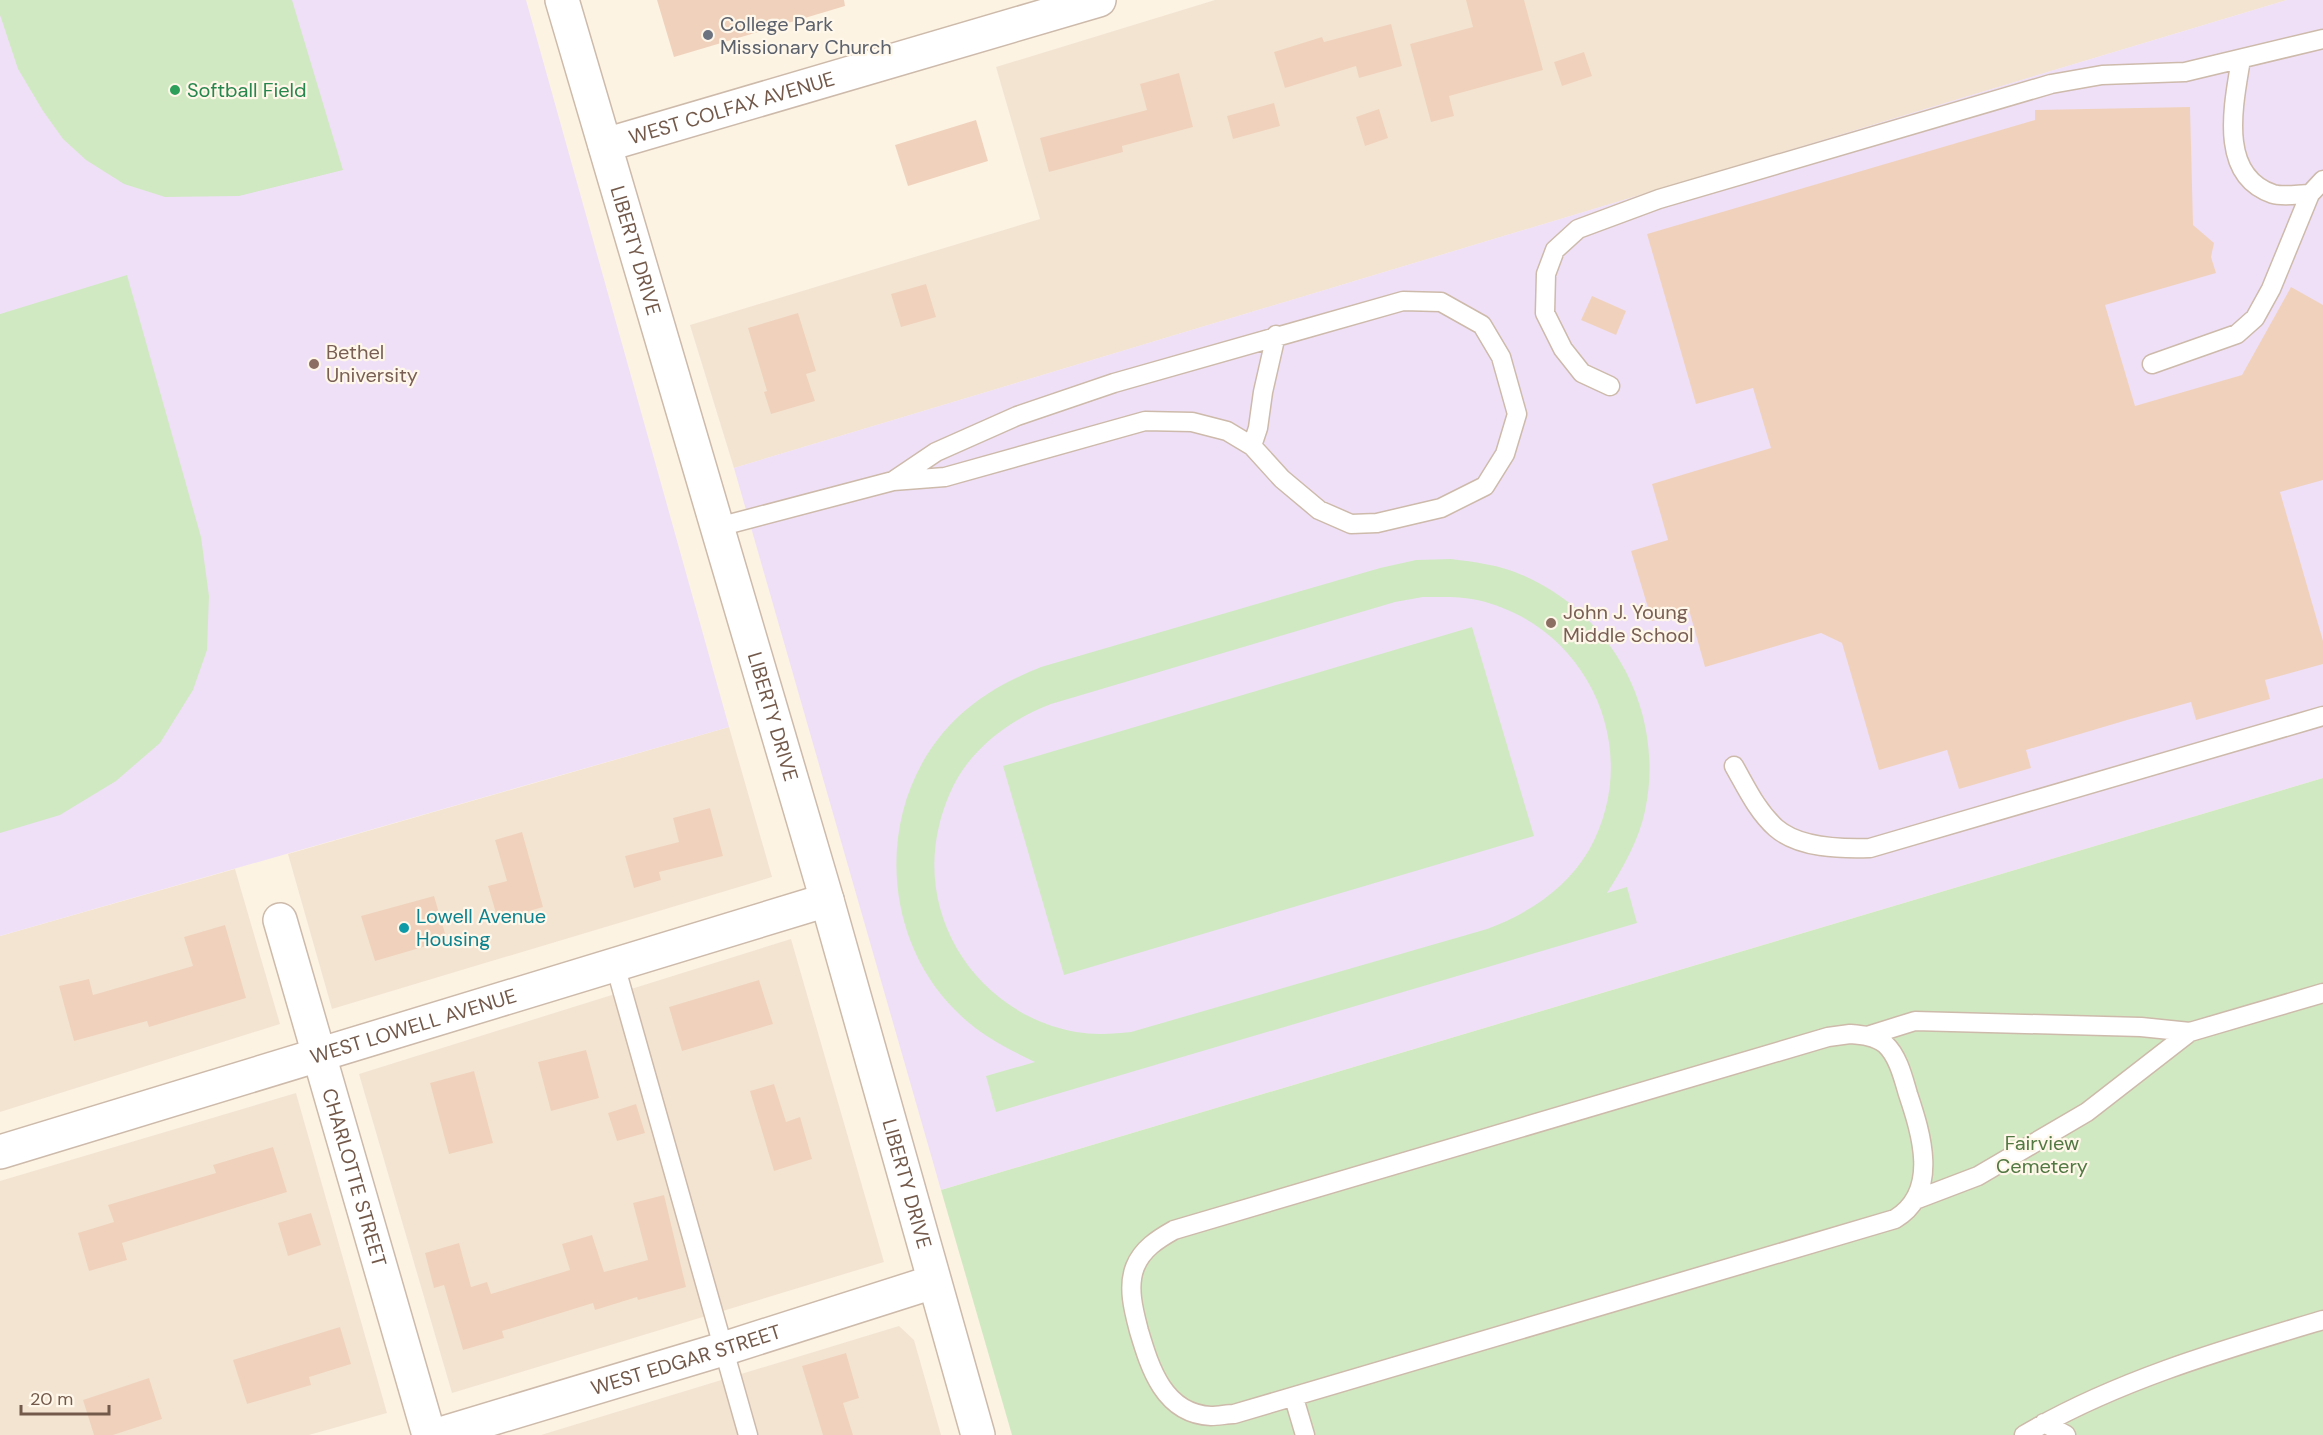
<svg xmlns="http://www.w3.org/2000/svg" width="2323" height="1435" font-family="'DM Sans',sans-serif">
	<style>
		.residential { fill: #f3e4d2 }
		.education { fill: #efe0f8 }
		.green { fill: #d1e9c2; fill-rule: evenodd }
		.building { fill: #f0d2bc }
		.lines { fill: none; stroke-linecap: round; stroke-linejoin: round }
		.service-casing { stroke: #cdbaaa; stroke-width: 21 }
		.minor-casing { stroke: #cdbaaa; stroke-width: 36 }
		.tertiary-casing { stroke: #cdbaaa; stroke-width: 36 }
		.service { stroke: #fff; stroke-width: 18 }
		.minor { stroke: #fff; stroke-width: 33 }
		.tertiary { stroke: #fff; stroke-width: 33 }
		.worship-dot { fill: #6b7280; stroke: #fff7e9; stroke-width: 2 }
		.leisure-dot { fill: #2e9e5b; stroke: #fff7e9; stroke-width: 2 }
		.education-dot { fill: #8d6e63; stroke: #fff7e9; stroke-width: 2 }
		.culture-dot { fill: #0f9aa8; stroke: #fff7e9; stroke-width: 2 }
		.labels { text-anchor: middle; stroke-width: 4.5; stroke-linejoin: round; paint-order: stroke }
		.worship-label { font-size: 20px; fill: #5b616d; stroke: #fff7e9; text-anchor: start }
		.leisure-label { font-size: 20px; fill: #27864d; stroke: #fff7e9; text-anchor: start }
		.street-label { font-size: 20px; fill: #73594a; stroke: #fff7e9 }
		.education-label { font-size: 20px; fill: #785e54; stroke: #fff7e9; text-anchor: start }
		.culture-label { font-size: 20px; fill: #0d838f; stroke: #fff7e9; text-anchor: start }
		.park-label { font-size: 20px; fill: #517842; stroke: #fff7e9 }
	</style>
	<rect width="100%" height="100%" fill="#fcf3e3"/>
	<path class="residential" d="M 1215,0 L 2287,0 L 734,468 L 690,325 L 1040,219 L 996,67 Z
		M 729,727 L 772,877 L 332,1009 L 288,854 Z
		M 235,869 L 280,1024 L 0,1112 L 0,936 Z
		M 791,939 L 884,1262 L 452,1393 L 359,1074 Z
		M 296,1093 L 387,1413 L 309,1435 L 0,1435 L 0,1181 Z
		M 899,1326 L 914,1340 L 941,1435 L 541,1435 Z"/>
	<path class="education" d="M 0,0 L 526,0 L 729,727 L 0,936 Z
		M 2287,0 L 2323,0 L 2323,778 L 941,1190 L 734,468 Z"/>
	<path class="green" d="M 0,0 L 292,0 L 343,170 L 239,196 L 165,197 L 124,184 L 86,160 L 63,139 L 43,111 L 18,69 L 0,15 Z
		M 127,275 L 201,537 L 209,596 L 207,650 L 193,690 L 160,743 L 116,781 L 60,815 L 0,833 L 0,314 Z
		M 1451,559 C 1475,562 1500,565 1522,575 C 1613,614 1666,713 1645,811 C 1639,840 1623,868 1607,893 L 1627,887 L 1637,923 L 996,1112 L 986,1076 L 1035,1062 C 1006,1048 978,1034 955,1010 C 876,931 876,792 960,715 C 984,693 1011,679 1041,667 L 1380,568 L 1416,560 ZM 1423,597 C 1441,597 1459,596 1477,600 C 1588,625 1645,750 1589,850 C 1566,889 1529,913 1487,929 L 1131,1032 C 1113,1034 1094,1035 1076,1032 C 981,1015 916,922 939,826 C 944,805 953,782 967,764 C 989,736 1017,717 1051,704 L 1395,602 Z
		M 1472,627 L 1534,836 L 1064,975 L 1003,766 Z
		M 2323,778 L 2323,1435 L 1012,1435 L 941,1190 Z"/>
	<path class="building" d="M 657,0 L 844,0 L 845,6 L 674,57 Z
		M 1466,0 L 1524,0 L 1543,70 L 1449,96 L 1454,116 L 1431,122 L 1410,44 L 1473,27 Z
		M 1391,24 L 1402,66 L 1359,78 L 1356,66 L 1285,88 L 1274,52 L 1322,37 L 1324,42 Z
		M 1584,52 L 1592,76 L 1562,86 L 1554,62 Z
		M 1179,73 L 1193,127 L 1122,146 L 1123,152 L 1049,172 L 1040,138 L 1147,110 L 1140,84 Z
		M 1274,103 L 1280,126 L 1233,139 L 1227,116 Z
		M 2190,107 L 2193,225 L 2214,243 L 2211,257 L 2216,273 L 2105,305 L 2135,406 L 2242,375 L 2291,287 L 2323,305 L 2323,480 L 2280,492 L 2323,641 L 2323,664 L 2265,680 L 2270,699 L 2196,720 L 2191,702 L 2127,720 L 2026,750 L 2031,768 L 1959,789 L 1947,750 L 1879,770 L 1842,643 L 1821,633 L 1705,667 L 1689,610 L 1652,621 L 1631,551 L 1668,540 L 1652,484 L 1771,448 L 1753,388 L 1696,404 L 1647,234 L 2035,120 L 2035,110 Z
		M 1379,109 L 1388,138 L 1365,146 L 1356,117 Z
		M 976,120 L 988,161 L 908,186 L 895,145 Z
		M 926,284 L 936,317 L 901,327 L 891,294 Z
		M 1592,296 L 1626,311 L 1616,335 L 1581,320 Z
		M 798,313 L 816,371 L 806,374 L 815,401 L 771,414 L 764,392 L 767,391 L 748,328 Z
		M 710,808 L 723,856 L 659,872 L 661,880 L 634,888 L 625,856 L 679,842 L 673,818 Z
		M 522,832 L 543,907 L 498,920 L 488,886 L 507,881 L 495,840 Z
		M 434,896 L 447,940 L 375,961 L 361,916 Z
		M 225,925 L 246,998 L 149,1027 L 147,1021 L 74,1041 L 59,986 L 89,979 L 93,995 L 193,966 L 184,937 Z
		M 759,980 L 773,1024 L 682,1051 L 669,1007 Z
		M 586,1050 L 599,1098 L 551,1111 L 538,1062 Z
		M 474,1071 L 493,1143 L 449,1154 L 430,1083 Z
		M 774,1084 L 786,1122 L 800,1117 L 812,1159 L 774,1171 L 750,1091 Z
		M 636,1104 L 645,1133 L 617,1141 L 608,1113 Z
		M 273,1147 L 287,1192 L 122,1243 L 127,1260 L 89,1271 L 78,1233 L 114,1222 L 108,1205 L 216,1173 L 213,1165 Z
		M 664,1195 L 686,1287 L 638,1300 L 637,1297 L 595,1310 L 593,1303 L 502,1331 L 504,1338 L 463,1350 L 444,1285 L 434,1288 L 425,1253 L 459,1243 L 471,1287 L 487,1282 L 491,1294 L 570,1270 L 562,1244 L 592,1235 L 604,1272 L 648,1260 L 633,1203 Z
		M 311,1213 L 321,1245 L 288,1256 L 278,1223 Z
		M 340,1327 L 351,1364 L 309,1377 L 311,1385 L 247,1404 L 233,1360 Z
		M 846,1353 L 859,1398 L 843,1403 L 853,1435 L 823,1435 L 802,1366 Z
		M 149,1378 L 162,1419 L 113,1435 L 94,1435 L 83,1400 Z"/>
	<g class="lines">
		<defs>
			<path id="service" d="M 2241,59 C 2234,103 2217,175 2273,194 C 2283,197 2299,194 2310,194 L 2323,180
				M 2152,364 L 2237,334 L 2255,318 L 2271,289 L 2310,194
				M 1610,386 L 1582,373 L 1563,349 L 1545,313 L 1546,274 L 1555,250 L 1578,229 L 1659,199 L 2051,84 L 2102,75 L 2185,72 L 2323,39
				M 1252,446 L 1258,428 L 1263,392 L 1276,335
				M 718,527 L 893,481 L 936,452 L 1017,416 L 1114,383 L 1403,301 L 1441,302 L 1482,325 L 1501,357 L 1517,414 L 1505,454 L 1485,486 L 1441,508 L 1377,523 L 1351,524 L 1319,510 L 1282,479 L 1252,446 L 1227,431 L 1192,422 L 1145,421 L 945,477 L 893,481
				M 1734,766 C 1746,787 1757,811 1776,828 C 1799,848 1840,849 1870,848 L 2323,716
				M 615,965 L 748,1435
				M 1850,1034 C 1862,1035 1875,1036 1885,1044 C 1898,1056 1903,1077 1908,1094 C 1921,1133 1940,1192 1895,1219 L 1234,1414 C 1227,1414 1219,1416 1211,1416 C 1164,1414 1150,1368 1139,1331 C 1134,1312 1127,1287 1135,1267 C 1142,1249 1158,1239 1174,1230 L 1828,1037 Z
				M 1867,1036 L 1915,1021 L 2141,1027 L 2190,1032 L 2323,993
				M 1915,1200 L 1978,1176 L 2087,1112 L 2190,1032
				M 1294,1398 L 1305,1435
				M 2044,1423 L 2066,1435
				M 2024,1435 C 2115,1381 2222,1350 2323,1320"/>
			<g id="minor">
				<path id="s1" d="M 605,145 L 1099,0"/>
				<path id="s2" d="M 280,920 L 429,1435"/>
				<path id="s3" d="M 0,1152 L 827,900"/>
				<path id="s4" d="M 437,1435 L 723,1349 L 933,1282"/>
			</g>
			<g id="tertiary">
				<path id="s5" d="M 562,0 L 827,900 L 978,1435"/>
			</g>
		</defs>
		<use href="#service" class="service-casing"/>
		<use href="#minor" class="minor-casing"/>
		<use href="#tertiary" class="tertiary-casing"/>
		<use href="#service" class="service"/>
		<use href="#minor" class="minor"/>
		<use href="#tertiary" class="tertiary"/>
	</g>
	<circle class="worship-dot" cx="708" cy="35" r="6"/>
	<circle class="leisure-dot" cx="175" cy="90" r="6"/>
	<g class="education-dot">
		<circle cx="314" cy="364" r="6"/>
		<circle cx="1551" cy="623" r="6"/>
	</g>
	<circle class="culture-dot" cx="404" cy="928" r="6"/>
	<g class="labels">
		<g class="worship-label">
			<text x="720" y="31">College Park<tspan x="720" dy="23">Missionary Church</tspan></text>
		</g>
		<g class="leisure-label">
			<text x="187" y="97">Softball Field</text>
		</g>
		<g class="street-label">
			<text dy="7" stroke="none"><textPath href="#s1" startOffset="132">WEST COLFAX AVENUE</textPath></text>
			<text dy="7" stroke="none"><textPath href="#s5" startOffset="261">LIBERTY DRIVE</textPath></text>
			<text dy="7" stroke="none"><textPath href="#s5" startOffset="747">LIBERTY DRIVE</textPath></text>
			<text dy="7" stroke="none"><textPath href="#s3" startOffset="432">WEST LOWELL AVENUE</textPath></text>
			<text dy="7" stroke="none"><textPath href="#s2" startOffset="268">CHARLOTTE STREET</textPath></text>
			<text dy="7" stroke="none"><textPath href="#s5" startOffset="1233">LIBERTY DRIVE</textPath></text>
			<text dy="7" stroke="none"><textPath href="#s4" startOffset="260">WEST EDGAR STREET</textPath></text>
		</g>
		<g class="education-label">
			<text x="326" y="359">Bethel<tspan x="326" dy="23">University</tspan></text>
			<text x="1563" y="619">John J. Young<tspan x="1563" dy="23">Middle School</tspan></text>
		</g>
		<g class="culture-label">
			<text x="416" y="923">Lowell Avenue<tspan x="416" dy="23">Housing</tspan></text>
		</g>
		<g class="park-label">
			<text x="2042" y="1150">Fairview<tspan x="2042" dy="23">Cemetery</tspan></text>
		</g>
	</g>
	<path d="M21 1405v9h88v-9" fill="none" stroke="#73594a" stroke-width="3"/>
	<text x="30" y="1405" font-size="18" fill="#73594a" stroke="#fff7e9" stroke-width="4.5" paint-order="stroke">20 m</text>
</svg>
